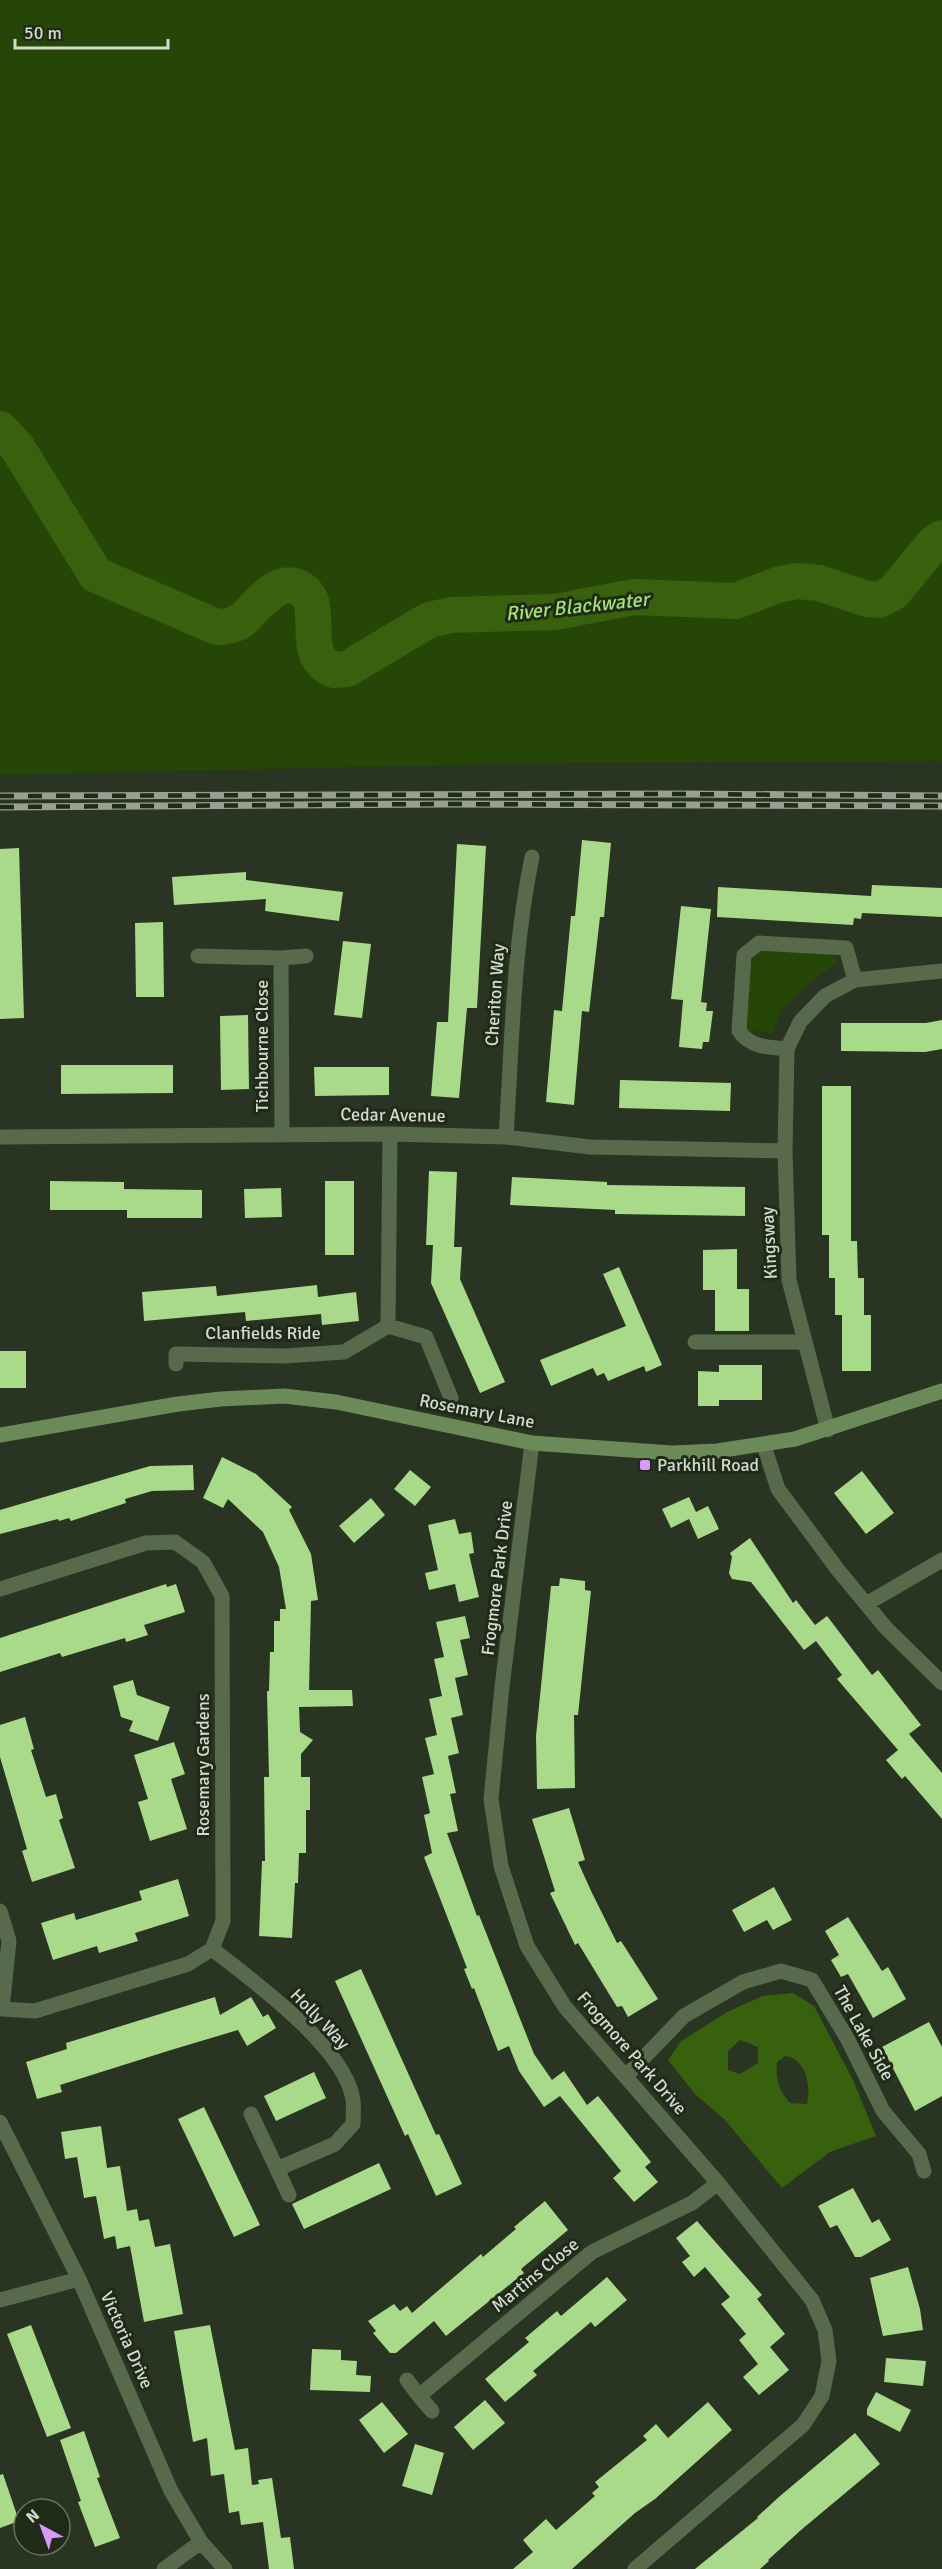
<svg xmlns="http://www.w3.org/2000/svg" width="942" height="2569" font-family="Signika,sans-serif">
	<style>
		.green { fill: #264608 }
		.water { fill: #37610d; fill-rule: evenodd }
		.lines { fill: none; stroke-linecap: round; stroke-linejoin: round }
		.river { stroke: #37610d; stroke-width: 36 }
		.building { fill: #a9da89 }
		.street { stroke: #576a4b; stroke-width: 15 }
		.secondary { stroke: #6c8a58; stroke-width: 15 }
		.rail-casing { stroke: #97a091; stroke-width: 7 }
		.rail { stroke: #1f2a18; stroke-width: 4.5; stroke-dasharray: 14; stroke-linecap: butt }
		.poi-dot { fill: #d89af8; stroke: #1f2a18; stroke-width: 2 }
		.labels { text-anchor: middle; stroke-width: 6; stroke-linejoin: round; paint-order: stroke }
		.street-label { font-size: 18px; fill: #d3dbcf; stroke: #1f2a18 }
		.poi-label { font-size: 18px; fill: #d3dbcf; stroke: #1f2a18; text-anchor: start }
		.water-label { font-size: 20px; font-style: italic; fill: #a2e078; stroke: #1f2a18 }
	</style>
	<rect width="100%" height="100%" fill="#293422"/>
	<path class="green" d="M 0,0 L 942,0 L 942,761 L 539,763 L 0,775 Z
		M 761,950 L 832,953 L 837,962 L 805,987 L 782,1010 L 773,1033 L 747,1030 L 750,965 Z"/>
	<path class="water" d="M 793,1993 L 814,2006 L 853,2080 L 876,2136 L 830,2152 L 782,2188 L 725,2120 L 695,2094 L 668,2060 L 681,2041 L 729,2011 L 763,1996 ZM 740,2040 L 758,2047 L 758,2063 L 740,2074 L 728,2070 L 728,2051 ZM 785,2056 C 807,2059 811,2087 807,2104 L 790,2103 C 779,2090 775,2079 777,2062 Z"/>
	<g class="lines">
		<path class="river" d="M 0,429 L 17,447 L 96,575 L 217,627 C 226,627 236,625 243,619 C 257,607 277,576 299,588 C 304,590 309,596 311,601 C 318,626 304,658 334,670 L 347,669 L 429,620 L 451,615 L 555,612 L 634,597 L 736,601 L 777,585 L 797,581 L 819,583 L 867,599 L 879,600 L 893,593 L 934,543 L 942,538"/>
	</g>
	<path class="building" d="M 582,840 L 611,843 L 604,917 L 600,917 L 589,1012 L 582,1011 L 574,1105 L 546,1102 L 554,1010 L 562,1011 L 571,916 L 575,916 Z
		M 457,844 L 486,846 L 477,1008 L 467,1008 L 459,1098 L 431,1096 L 437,1022 L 448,1022 Z
		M 19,848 L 24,1018 L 0,1019 L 0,849 Z
		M 246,872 L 246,880 L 343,892 L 339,921 L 265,911 L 266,899 L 174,905 L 172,877 Z
		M 872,885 L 942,888 L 942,917 L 862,913 L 861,919 L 854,918 L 853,925 L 717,917 L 718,887 L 871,896 Z
		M 681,906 L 711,909 L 701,1002 L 707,1003 L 706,1011 L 713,1011 L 709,1042 L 703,1042 L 702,1049 L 679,1047 L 683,1000 L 671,999 Z
		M 163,922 L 164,997 L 136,997 L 135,923 Z
		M 343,941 L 371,944 L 362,1018 L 334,1015 Z
		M 248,1015 L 249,1089 L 221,1090 L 220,1016 Z
		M 942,1020 L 942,1049 L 925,1052 L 841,1051 L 841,1023 L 926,1023 Z
		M 61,1065 L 173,1065 L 173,1093 L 61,1094 Z
		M 314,1067 L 389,1067 L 389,1095 L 315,1096 Z
		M 620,1080 L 731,1083 L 730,1111 L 619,1108 Z
		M 822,1086 L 851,1086 L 851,1241 L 857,1241 L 858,1278 L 864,1278 L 864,1315 L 871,1315 L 871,1371 L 842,1371 L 842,1315 L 835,1315 L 835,1278 L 829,1278 L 829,1235 L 822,1235 Z
		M 429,1171 L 457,1172 L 454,1247 L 462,1247 L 460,1279 L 505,1382 L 480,1393 L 431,1283 L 433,1245 L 426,1245 Z
		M 512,1177 L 607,1182 L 607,1185 L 745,1187 L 745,1216 L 615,1214 L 615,1210 L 510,1205 Z
		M 50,1181 L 124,1182 L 124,1189 L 202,1190 L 202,1218 L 127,1218 L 127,1210 L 50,1210 Z
		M 325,1181 L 354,1181 L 354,1255 L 325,1255 Z
		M 281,1188 L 282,1217 L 245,1218 L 244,1189 Z
		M 737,1249 L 737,1289 L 749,1289 L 749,1331 L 715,1331 L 715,1290 L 703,1290 L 703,1250 Z
		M 619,1267 L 662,1365 L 646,1372 L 644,1366 L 608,1381 L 604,1373 L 597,1376 L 593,1368 L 551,1386 L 540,1360 L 626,1326 L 603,1274 Z
		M 317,1285 L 318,1297 L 356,1292 L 359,1321 L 322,1325 L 321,1314 L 246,1321 L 245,1312 L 144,1321 L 142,1292 L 216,1286 L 217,1296 Z
		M 0,1351 L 26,1351 L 26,1388 L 0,1388 Z
		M 719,1365 L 762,1365 L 762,1400 L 719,1400 L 719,1406 L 698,1406 L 698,1371 L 719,1372 Z
		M 222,1457 L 256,1474 L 292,1507 L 289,1510 L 311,1554 L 318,1600 L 311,1601 L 309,1690 L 352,1690 L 353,1706 L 299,1707 L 300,1732 L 313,1740 L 301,1754 L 301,1777 L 310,1777 L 310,1810 L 306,1810 L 306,1853 L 299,1853 L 298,1883 L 295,1883 L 292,1938 L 259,1936 L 262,1861 L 265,1861 L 264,1777 L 269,1777 L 267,1691 L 269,1691 L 270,1652 L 274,1652 L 274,1621 L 280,1621 L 280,1609 L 286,1609 L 279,1567 L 263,1532 L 228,1499 L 223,1508 L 203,1498 Z
		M 193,1465 L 194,1490 L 152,1491 L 125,1499 L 126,1503 L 71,1521 L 69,1518 L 59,1521 L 58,1519 L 0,1534 L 0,1510 L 150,1466 Z
		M 410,1470 L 431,1487 L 415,1506 L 394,1489 Z
		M 862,1471 L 894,1513 L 866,1534 L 834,1493 Z
		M 689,1497 L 696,1512 L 708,1506 L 719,1529 L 698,1539 L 689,1519 L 671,1528 L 662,1509 Z
		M 371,1498 L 385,1515 L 354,1543 L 339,1526 Z
		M 455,1519 L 459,1534 L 471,1532 L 474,1553 L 469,1554 L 479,1597 L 459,1602 L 455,1584 L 429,1590 L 425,1573 L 438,1570 L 428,1525 Z
		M 750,1538 L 793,1603 L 796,1600 L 815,1625 L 827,1616 L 872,1675 L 878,1670 L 921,1725 L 909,1734 L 942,1773 L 942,1819 L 905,1776 L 902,1779 L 886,1760 L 898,1750 L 837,1679 L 842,1675 L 816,1641 L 804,1650 L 751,1582 L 732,1579 L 729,1573 L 732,1557 L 730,1553 Z
		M 560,1578 L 585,1581 L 585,1590 L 591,1591 L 578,1715 L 574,1715 L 575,1788 L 537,1789 L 536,1736 L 551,1586 L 559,1586 Z
		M 166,1584 L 167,1587 L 176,1584 L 185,1612 L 144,1625 L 148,1635 L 126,1642 L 125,1638 L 62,1657 L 60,1653 L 0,1672 L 0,1638 Z
		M 465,1616 L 470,1638 L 460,1640 L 468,1675 L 455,1678 L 463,1715 L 451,1718 L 459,1753 L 448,1756 L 456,1793 L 450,1794 L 458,1831 L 447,1833 L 477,1916 L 479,1915 L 534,2054 L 552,2080 L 564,2071 L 587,2105 L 598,2096 L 651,2162 L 645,2167 L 658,2182 L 634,2202 L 613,2178 L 621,2171 L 560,2096 L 544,2107 L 519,2071 L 509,2046 L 498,2051 L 474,1988 L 472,1989 L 464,1969 L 467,1968 L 424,1857 L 432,1853 L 424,1815 L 430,1813 L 422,1777 L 434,1774 L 425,1738 L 437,1735 L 429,1699 L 442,1696 L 434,1659 L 444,1657 L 436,1622 Z
		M 133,1680 L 137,1695 L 170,1707 L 158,1741 L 129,1731 L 133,1721 L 121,1717 L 113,1686 Z
		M 25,1717 L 34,1749 L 31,1750 L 46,1797 L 56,1794 L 63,1818 L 59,1820 L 75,1868 L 32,1882 L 22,1851 L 27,1849 L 0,1757 L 0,1725 Z
		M 174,1742 L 185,1774 L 171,1779 L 187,1829 L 150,1841 L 138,1802 L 148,1799 L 134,1755 Z
		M 569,1808 L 585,1860 L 578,1862 L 592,1893 L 617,1943 L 621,1941 L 658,1999 L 628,2017 L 622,2006 L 617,2007 L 578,1943 L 575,1945 L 550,1893 L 555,1891 L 532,1819 Z
		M 178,1879 L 189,1916 L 135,1933 L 138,1941 L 99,1953 L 97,1946 L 53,1960 L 41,1923 L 74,1913 L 76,1920 L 142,1900 L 139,1891 Z
		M 774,1887 L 792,1920 L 773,1930 L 767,1920 L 744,1932 L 732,1910 Z
		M 848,1917 L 882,1971 L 888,1967 L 906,1999 L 873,2018 L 848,1974 L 841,1977 L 831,1960 L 839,1955 L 825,1931 Z
		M 361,1969 L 436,2135 L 439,2134 L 462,2184 L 436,2196 L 408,2134 L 405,2136 L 335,1981 Z
		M 215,1997 L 220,2015 L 251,1997 L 263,2017 L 268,2014 L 276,2028 L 247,2046 L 238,2030 L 171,2050 L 60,2085 L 62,2092 L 37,2099 L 26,2062 L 67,2049 L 66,2043 Z
		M 929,2022 L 942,2047 L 942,2096 L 915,2111 L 882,2047 Z
		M 314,2072 L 326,2098 L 276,2121 L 264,2096 Z
		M 204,2107 L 260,2225 L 234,2237 L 178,2119 Z
		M 101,2126 L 107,2168 L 120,2166 L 127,2211 L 137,2209 L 139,2221 L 149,2219 L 155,2247 L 170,2244 L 183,2314 L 144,2322 L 130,2246 L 117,2249 L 115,2236 L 104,2239 L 96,2196 L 84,2198 L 77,2157 L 65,2159 L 61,2132 Z
		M 379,2163 L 391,2189 L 304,2229 L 292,2204 Z
		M 853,2188 L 872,2223 L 879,2219 L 891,2240 L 861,2257 L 855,2257 L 837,2225 L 830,2228 L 818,2206 Z
		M 545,2201 L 568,2230 L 521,2269 L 524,2273 L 446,2336 L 434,2321 L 396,2353 L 390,2353 L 373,2333 L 376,2331 L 368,2321 L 394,2304 L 400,2311 L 407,2306 L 412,2313 L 481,2254 L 483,2257 L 516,2229 L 514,2227 Z
		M 697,2221 L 762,2295 L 757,2299 L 785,2334 L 770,2347 L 789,2370 L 759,2395 L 743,2377 L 758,2364 L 739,2340 L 746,2334 L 721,2304 L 730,2297 L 705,2267 L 694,2277 L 682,2262 L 690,2256 L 676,2238 Z
		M 908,2267 L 920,2309 L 923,2330 L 883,2336 L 870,2278 Z
		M 607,2277 L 627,2300 L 595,2327 L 591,2322 L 533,2371 L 537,2375 L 505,2402 L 485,2379 L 529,2342 L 525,2338 L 557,2311 L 561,2316 Z
		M 31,2325 L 71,2428 L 47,2437 L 7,2334 Z
		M 210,2325 L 235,2450 L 248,2448 L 252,2485 L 259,2484 L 258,2480 L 272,2478 L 281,2538 L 290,2537 L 294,2569 L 269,2569 L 263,2522 L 241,2525 L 239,2511 L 229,2513 L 224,2474 L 211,2476 L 207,2438 L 193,2442 L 174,2331 Z
		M 312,2349 L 341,2350 L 341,2360 L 357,2361 L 356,2375 L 371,2376 L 370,2392 L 310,2390 Z
		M 886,2358 L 926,2361 L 923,2386 L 884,2382 Z
		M 876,2392 L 911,2410 L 900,2432 L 867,2415 L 867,2409 Z
		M 485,2400 L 505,2423 L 473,2450 L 454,2427 Z
		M 382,2402 L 408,2434 L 384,2453 L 359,2420 Z
		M 708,2402 L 732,2430 L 655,2499 L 635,2513 L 572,2569 L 513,2569 L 533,2552 L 523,2540 L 546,2519 L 556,2530 L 595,2496 L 592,2493 L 599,2487 L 595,2482 L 647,2440 L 643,2436 L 656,2424 L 668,2438 Z
		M 84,2431 L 100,2477 L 97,2478 L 120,2538 L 95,2547 L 78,2502 L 81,2501 L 60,2440 Z
		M 855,2433 L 880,2464 L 801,2530 L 768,2560 L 769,2561 L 760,2569 L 695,2569 L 758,2518 L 757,2517 L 780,2496 Z
		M 415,2444 L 444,2453 L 432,2495 L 402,2486 Z
		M 3,2474 L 19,2521 L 0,2528 L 0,2475 Z"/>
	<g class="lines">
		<path class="street" d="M 198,956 L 281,958 L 282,1134
			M 281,958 L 306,956
			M 787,1049 C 768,1047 751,1048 739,1031 L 744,955 L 759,943 L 846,948 L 855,980
			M 0,1137 L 390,1134 L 506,1137 L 590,1147 L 785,1151
			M 506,1137 C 512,1043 513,949 532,857
			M 388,1326 L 426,1337 L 451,1398
			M 695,1342 L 805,1342
			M 176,1364 L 176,1354 L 285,1356 L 344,1352 L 388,1326 L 390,1134
			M 828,1430 L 789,1280 L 785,1151 L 787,1049 L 800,1022 L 825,996 L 855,980 L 942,971
			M 532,1443 L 502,1687 L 491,1799 L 501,1866 L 527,1946 L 565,2007 L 718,2183 L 812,2300 L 825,2330 L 829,2361 L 822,2396 L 803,2425 L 635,2569
			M 764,1446 L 778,1489 L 838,1570 L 886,1628 L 942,1683
			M 0,1589 L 146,1543 L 175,1542 L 203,1562 L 222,1596 L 223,1921 L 212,1949 L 188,1964 L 35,2011 L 2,2009 L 9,1941 L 0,1911
			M 866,1604 L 942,1560
			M 212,1949 C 252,1980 346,2048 353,2100 C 354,2108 353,2116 353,2124 L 335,2144 L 277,2169 L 251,2114
			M 626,2076 L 684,2016 L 743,1982 L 781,1971 L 812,1980 L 847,2038 L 883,2111 L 919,2154 L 924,2171
			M 0,2122 L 79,2279 L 171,2491 L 201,2542 L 225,2569
			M 277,2169 L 289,2195
			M 0,2300 L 79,2279
			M 407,2380 L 419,2396
			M 432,2411 L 419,2396 L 592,2252 L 692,2203 L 718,2183
			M 164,2569 L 201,2542"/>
		<path class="secondary" d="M 0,1435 L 178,1404 L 221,1399 L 284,1396 L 336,1402 L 532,1443 L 672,1453 L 717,1451 L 795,1439 L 942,1391"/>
		<defs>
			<path id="rail" d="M 0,796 L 682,794 L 942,796
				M 0,807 L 441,804 L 942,806"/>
		</defs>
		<use href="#rail" class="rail-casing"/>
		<use href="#rail" class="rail"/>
	</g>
	<rect class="poi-dot" x="639" y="1459" width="12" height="12" rx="3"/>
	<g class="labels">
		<g class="street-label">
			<text transform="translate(495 995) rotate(-86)" y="6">Cheriton Way</text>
			<text transform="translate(262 1046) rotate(-90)" y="6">Tichbourne Close</text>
			<text transform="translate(393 1115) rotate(1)" y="6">Cedar Avenue</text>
			<text transform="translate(769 1243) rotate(-93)" y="6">Kingsway</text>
			<text x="263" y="1339">Clanfields Ride</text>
			<text transform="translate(477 1411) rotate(11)" y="6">Rosemary Lane</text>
			<text transform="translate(497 1578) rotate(-83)" y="6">Frogmore Park Drive</text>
			<text transform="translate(203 1765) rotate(-90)" y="6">Rosemary Gardens</text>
			<text transform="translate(320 2019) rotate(46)" y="6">Holly Way</text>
			<text transform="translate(864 2033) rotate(61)" y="6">The Lake Side</text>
			<text transform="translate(632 2053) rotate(49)" y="6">Frogmore Park Drive</text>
			<text transform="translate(535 2275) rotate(-39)" y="6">Martins Close</text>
			<text transform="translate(127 2340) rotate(66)" y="6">Victoria Drive</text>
		</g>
		<g class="poi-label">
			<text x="657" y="1471">Parkhill Road</text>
		</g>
		<g class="water-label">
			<text transform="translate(577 606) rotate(-6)" y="7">River Blackwater</text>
		</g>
	</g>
	<g transform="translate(42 2527) rotate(319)"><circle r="28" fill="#1f2a18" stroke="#677161" stroke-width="1.5"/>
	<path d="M0-4.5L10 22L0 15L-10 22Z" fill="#d89af8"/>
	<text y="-9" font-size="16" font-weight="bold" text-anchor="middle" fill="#d3dbcf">N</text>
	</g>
	<path d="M15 39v9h153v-9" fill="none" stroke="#d3dbcf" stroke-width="3"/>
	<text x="24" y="39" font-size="18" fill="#d3dbcf" stroke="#1f2a18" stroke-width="4.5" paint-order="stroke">50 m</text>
</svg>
